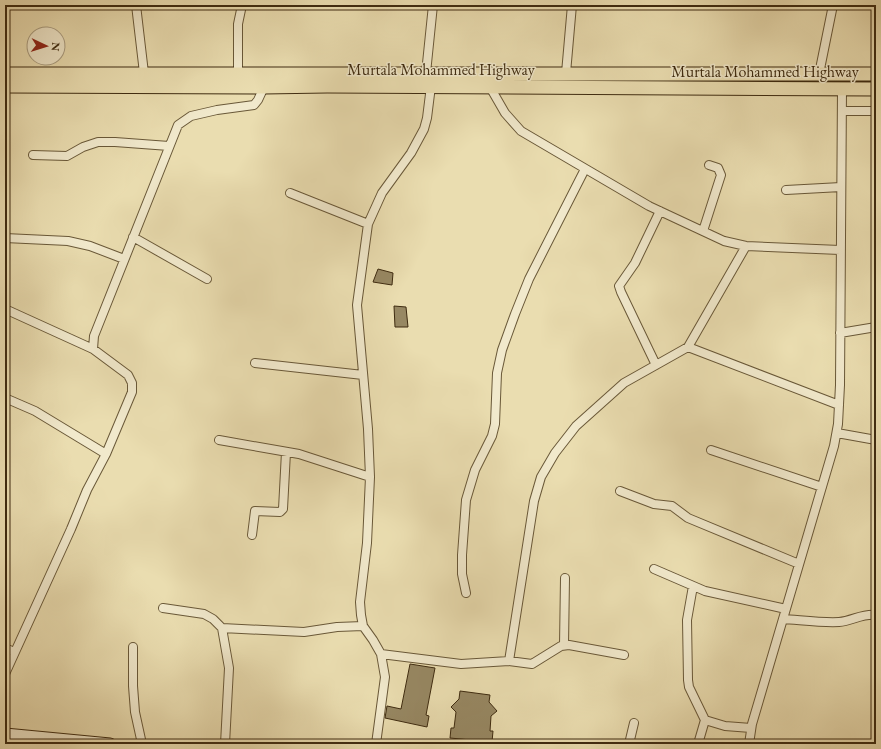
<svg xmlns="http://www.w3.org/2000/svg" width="881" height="749" font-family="'EB Garamond',serif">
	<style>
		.building { fill: #978863; stroke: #3e2b10 }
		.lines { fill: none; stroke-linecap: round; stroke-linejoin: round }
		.minor-casing { stroke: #695838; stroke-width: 10 }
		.secondary-casing { stroke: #3e2b10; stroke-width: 13 }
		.trunk-casing { stroke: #3e2b10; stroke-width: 15 }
		.minor { stroke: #f1e9cc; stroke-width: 8 }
		.secondary { stroke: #f1e9cc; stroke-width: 11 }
		.trunk { stroke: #eaddb0; stroke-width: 13 }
		.labels { text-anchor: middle; stroke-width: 3; stroke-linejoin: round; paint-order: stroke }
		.street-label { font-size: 16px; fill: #3e2b10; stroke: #f1e9cc }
	</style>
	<rect width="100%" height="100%" fill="#eaddb0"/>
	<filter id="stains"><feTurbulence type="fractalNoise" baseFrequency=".005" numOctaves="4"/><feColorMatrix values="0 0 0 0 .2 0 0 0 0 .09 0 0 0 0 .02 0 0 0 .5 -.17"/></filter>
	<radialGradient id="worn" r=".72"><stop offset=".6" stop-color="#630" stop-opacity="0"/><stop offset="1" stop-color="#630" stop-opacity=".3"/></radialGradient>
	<path class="building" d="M 378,269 L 393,273 L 392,285 L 373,282 Z
		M 394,306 L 406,307 L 408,327 L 395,327 Z
		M 410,664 L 435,668 L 426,715 L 429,716 L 427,727 L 385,718 L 387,706 L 401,709 Z
		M 460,691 L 490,695 L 489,702 L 497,711 L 491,716 L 490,731 L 493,731 L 492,742 L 450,738 L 451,728 L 454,728 L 456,712 L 451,707 L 459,699 Z"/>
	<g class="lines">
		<defs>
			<path id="minor" d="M 136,5 L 144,73
				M 238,73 L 238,24 L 242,5
				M 426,73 L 433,5
				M 566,73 L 572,5
				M 819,74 L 833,5
				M 490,87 L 505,113 L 521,131 L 649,206 L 724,241 L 746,246 L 840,250
				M 842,111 L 876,111
				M 33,155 L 67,156 L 83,147 L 98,142 L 115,142 L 169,146
				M 786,190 L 841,187
				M 290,193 L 368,224
				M 703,231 L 721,175 L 718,168 L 709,165
				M 133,237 L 207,279
				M 5,238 L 68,241 L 90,246 L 124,259
				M 5,309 L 93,349
				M 840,333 L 876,327
				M 688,347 L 839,405
				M 255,363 L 363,375
				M 656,365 L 621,292 L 619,286 L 635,263 L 660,211
				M 5,398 L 35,411 L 106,454
				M 837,433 L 876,440
				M 219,440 L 299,454 L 370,477
				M 711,450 L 822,487
				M 620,491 L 654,504 L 672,506 L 688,518 L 799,564
				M 252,535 L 255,511 L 280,512 L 283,509 L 286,452
				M 654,569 L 705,591 L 786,609
				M 693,586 L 687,620 L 688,680 L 689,687 L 705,720 L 725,726 L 751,728
				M 466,593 L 462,574 L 462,555 L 466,500 L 475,470 L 492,436 L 495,424 L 497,373 L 502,350 L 515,314 L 529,279 L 585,169
				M 163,608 L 204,614 L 213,619 L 222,628 L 229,668 L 225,744
				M 783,619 C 800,620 822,623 839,622 C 852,621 863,613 876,615
				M 222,628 L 304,632 L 337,627 L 363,626
				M 564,645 L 565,578
				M 133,647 L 133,686 L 135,712 L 142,744
				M 5,648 L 14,652
				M 381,654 L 461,664 L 509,661 L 532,664 L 561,646 L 569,645 L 624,655
				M 509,661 L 534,501 L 541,477 L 555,453 L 576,426 L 624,383 L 688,347 L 746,246
				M 5,674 L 71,529 L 87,490 L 106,454 L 132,392 L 132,383 L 128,375 L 93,349 L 94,336 L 178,125 L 191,116 L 217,110 L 254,105 L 258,100 L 264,87
				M 376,744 L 385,677 L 381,654 L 373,640 L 363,626 L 361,615 L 360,602 L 367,543 L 370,477 L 368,429 L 357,305 L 368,224 L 382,193 L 411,153 L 424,129 L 427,118 L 431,86
				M 629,744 L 634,723
				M 698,744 L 705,720
				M 749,744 L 752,724 L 834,446 L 838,424 L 840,385 L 842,89"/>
			<path id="secondary" d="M 5,734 L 110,744"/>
			<path id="trunk" d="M 5,74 L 876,74
				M 5,86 L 264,87 L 327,86 L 876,89"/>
		</defs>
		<use href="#minor" class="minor-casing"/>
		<use href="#secondary" class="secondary-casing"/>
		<use href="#trunk" class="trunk-casing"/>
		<use href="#minor" class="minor"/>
		<use href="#secondary" class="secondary"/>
		<use href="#trunk" class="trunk"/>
	</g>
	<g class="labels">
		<g class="street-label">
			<text x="441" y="75">Murtala Mohammed Highway</text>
			<text x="765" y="77">Murtala Mohammed Highway</text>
		</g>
	</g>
	<rect width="881" height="749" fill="none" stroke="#eaddb0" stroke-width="20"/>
	<rect x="6" y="6" width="869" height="737" fill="none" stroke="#3e2b10" stroke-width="2"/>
	<rect x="10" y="10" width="861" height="729" fill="none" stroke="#3e2b10"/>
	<g transform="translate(46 46) rotate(94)"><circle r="19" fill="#f1e9cc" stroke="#a99d81"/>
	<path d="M0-3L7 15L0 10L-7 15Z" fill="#8f2418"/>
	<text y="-6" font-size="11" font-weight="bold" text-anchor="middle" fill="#3e2b10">N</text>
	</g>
	<rect width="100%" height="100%" filter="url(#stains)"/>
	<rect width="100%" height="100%" fill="url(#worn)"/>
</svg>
